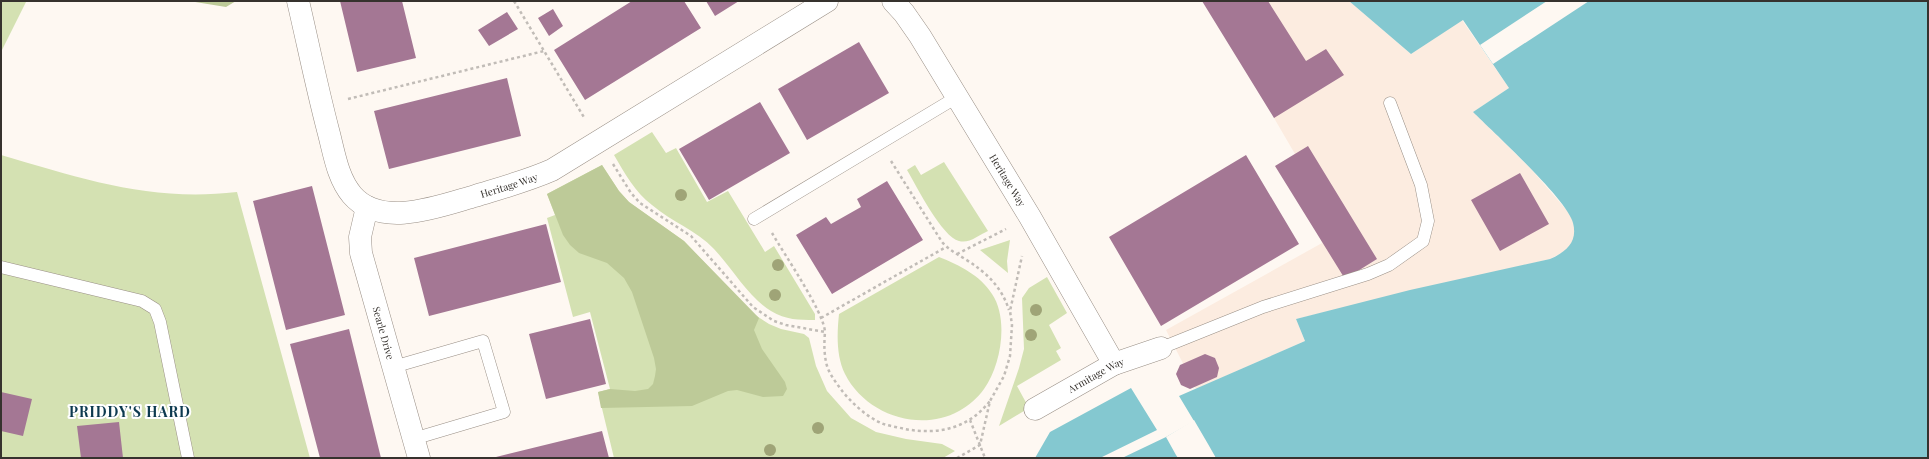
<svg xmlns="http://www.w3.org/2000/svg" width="1929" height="459" font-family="'Playfair Display',serif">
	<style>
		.industrial { fill: #fcece0 }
		.green { fill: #d4e1b2 }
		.forest { fill: #bdca98 }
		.water { fill: #84c8d0 }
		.pier { fill: #fef8f2 }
		.building { fill: #a47794 }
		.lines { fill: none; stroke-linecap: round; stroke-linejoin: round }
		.service-casing { stroke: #998f86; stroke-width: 13 }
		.minor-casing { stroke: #998f86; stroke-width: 23 }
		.path { stroke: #c1bcb7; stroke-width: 2.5; stroke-dasharray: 3 3; stroke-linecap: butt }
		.service { stroke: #fff; stroke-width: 12 }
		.minor { stroke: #fff; stroke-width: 22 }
		.tree { fill: #9fa477 }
		.labels { text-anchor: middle; stroke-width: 4; stroke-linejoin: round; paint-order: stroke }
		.street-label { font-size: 10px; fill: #36322e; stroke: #fff }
		.district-label { font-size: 14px; font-weight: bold; letter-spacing: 1px; fill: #0d3a4f; stroke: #fff }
	</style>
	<rect width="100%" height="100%" fill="#fef8f2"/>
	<path class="industrial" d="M 1240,1 L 1349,1 L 1411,54 L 1462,20 L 1509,88 L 1473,112 L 1531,169 L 1570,214 L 1573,222 L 1575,234 L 1572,243 L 1567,250 L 1550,259 L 1296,319 L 1305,341 L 1196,389 L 1166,330 L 1322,243 L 1295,154 L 1274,118 Z"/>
	<path class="green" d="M 1,1 L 29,1 L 26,2 L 1,52 Z
		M 652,132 L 666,153 L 676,148 L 707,202 L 728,191 L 765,252 L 774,246 L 815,314 L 815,320 C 799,320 786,320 771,311 C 749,298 732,268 714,249 C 696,230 672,222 652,205 C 635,192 625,174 614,155 Z
		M 1,155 C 83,179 150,202 237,192 L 310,458 L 1,458 Z
		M 944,162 L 988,231 C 979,235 969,244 959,241 C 942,237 917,187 907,170 L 915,165 L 921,175 Z
		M 602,165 L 619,191 L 629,202 L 684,241 L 752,313 L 769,324 L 781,329 L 804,334 L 809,338 L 816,366 L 827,391 L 851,418 L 876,432 L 906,439 L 942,444 L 955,451 L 943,458 L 614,458 L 598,392 L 610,389 L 590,312 L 573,317 L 547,218 L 555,215 L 547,194 Z
		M 1010,240 L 1007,261 L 1008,273 L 980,250 Z
		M 939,257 C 959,265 980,275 992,294 C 1009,319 1001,366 984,389 C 978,398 968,406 959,411 C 919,433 865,414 845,374 C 836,356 837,333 839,314 Z
		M 1047,277 L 1067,313 L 1049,325 L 1061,348 L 1056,351 L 1061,360 L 1017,386 L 1029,408 L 999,426 L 1019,368 L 1024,349 L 1022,298 L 1029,288 Z"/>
	<path class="forest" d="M 189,1 L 236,1 L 226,7 Z
		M 602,165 L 619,191 L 629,202 L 684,241 L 759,318 L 754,330 L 762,349 L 785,382 L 787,389 L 783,396 L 763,397 L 737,390 L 728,391 L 692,406 L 601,408 L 598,392 L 610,389 L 635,391 L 648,389 L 653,384 L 655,376 L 656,369 L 654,358 L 632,292 L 624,278 L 607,263 L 579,253 L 570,245 L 563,235 L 547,194 Z"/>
	<path class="water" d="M 1349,1 L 1928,1 L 1928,458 L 1122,458 L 1166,437 L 1194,421 L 1179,396 L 1305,341 L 1296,319 L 1410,290 L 1550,259 C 1566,252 1578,242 1573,223 C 1568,200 1493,132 1473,112 L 1509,88 L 1463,20 L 1411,54 Z
		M 1131,388 L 1157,430 L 1100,458 L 1035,458 L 1050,432 Z"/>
	<path class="pier" d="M 1547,1 L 1589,1 L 1493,64 L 1480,45 Z
		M 1194,420 L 1208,444 L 1216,458 L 1178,458 L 1176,455 L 1166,437 Z"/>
	<path class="building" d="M 340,1 L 402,1 L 416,58 L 357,72 Z
		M 632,1 L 684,1 L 701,28 L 585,100 L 554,50 Z
		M 706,1 L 739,1 L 715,16 Z
		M 1202,1 L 1268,1 L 1306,61 L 1326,49 L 1344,75 L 1274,118 Z
		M 553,9 L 563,26 L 549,36 L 538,18 Z
		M 507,12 L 518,29 L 489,46 L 478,30 Z
		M 859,42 L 889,93 L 807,140 L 778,89 Z
		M 507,78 L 521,136 L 389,169 L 374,111 Z
		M 760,102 L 790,153 L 709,200 L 679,149 Z
		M 1308,146 L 1377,259 L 1345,279 L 1275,166 Z
		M 1246,155 L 1299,244 L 1161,326 L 1109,237 Z
		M 1520,173 L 1549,224 L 1500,251 L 1471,200 Z
		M 887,181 L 923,240 L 832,294 L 796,235 L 826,217 L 831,224 L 861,207 L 857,199 Z
		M 312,186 L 345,315 L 286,330 L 253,201 Z
		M 546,224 L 561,282 L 429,316 L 414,258 Z
		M 590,319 L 606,384 L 546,399 L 529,334 Z
		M 349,329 L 381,458 L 320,458 L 290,344 Z
		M 1205,354 L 1215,358 L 1219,368 L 1217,377 L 1190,389 L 1181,385 L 1176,374 L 1180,365 Z
		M 1,392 L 32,399 L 23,436 L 1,431 Z
		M 119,422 L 123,458 L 81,458 L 77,426 Z
		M 602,431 L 609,458 L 496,458 L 496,457 Z"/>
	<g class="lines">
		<defs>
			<path id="service" d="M 754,219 L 957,97
				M 1,267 L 142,301 L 155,309 L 160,322 L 188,458
				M 1161,348 L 1263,307 L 1368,274 L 1389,265 L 1423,241 L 1428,221 L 1421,185 L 1390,103
				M 393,367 L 483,341 L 504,412 L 413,439"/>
			<g id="minor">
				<path id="s1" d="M 298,1 C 308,44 317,88 328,130 C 334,152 337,177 352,195 C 381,229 440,206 475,196 C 501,188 527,181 552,170 L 827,1"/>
				<path id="s2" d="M 893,1 L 904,13 L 920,36 L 1030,217 L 1114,364"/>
				<path id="s3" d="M 367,207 L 360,237 L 361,253 L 419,458"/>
				<path id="s4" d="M 1035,409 L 1114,364 L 1161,348"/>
			</g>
		</defs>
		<use href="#service" class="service-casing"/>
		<use href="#minor" class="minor-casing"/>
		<path class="path" d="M 514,1 L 585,119
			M 348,99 L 544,51
			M 891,161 L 942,242 C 949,250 957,254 965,259 C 987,273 1001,286 1009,310
			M 613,164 L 631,193 L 640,203 L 691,236 L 753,307 L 774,321 L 786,325 L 825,332 C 824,344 824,355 827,366 C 830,375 837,384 843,392 C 854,405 866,416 881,423 C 888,426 897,427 905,429 C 938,435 968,429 990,401
			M 772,233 C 784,254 824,312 825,332
			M 957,254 L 1006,229
			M 821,318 L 946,247
			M 970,420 L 985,458
			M 957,458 L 980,445 L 990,401 L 1004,376 L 1010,356 L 1012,325 L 1010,311 L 1022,256"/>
		<use href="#service" class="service"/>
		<use href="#minor" class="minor"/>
	</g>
	<g class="tree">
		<circle cx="681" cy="195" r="6"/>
		<circle cx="778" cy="265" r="6"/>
		<circle cx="775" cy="295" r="6"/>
		<circle cx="1036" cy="310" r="6"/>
		<circle cx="1031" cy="335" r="6"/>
		<circle cx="818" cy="428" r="6"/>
		<circle cx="770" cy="450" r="6"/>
	</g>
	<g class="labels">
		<g class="street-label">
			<text dy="4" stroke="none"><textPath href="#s2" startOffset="213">Heritage Way</textPath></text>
			<text dy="4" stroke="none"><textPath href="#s1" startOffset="368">Heritage Way</textPath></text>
			<text dy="4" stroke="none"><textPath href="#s3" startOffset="130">Searle Drive</textPath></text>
			<text dy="4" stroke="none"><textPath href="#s4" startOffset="70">Armitage Way</textPath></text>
		</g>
		<g class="district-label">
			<text x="130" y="417">PRIDDY'S HARD</text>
		</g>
	</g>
	<rect width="1929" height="459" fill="none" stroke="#36322e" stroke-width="4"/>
</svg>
